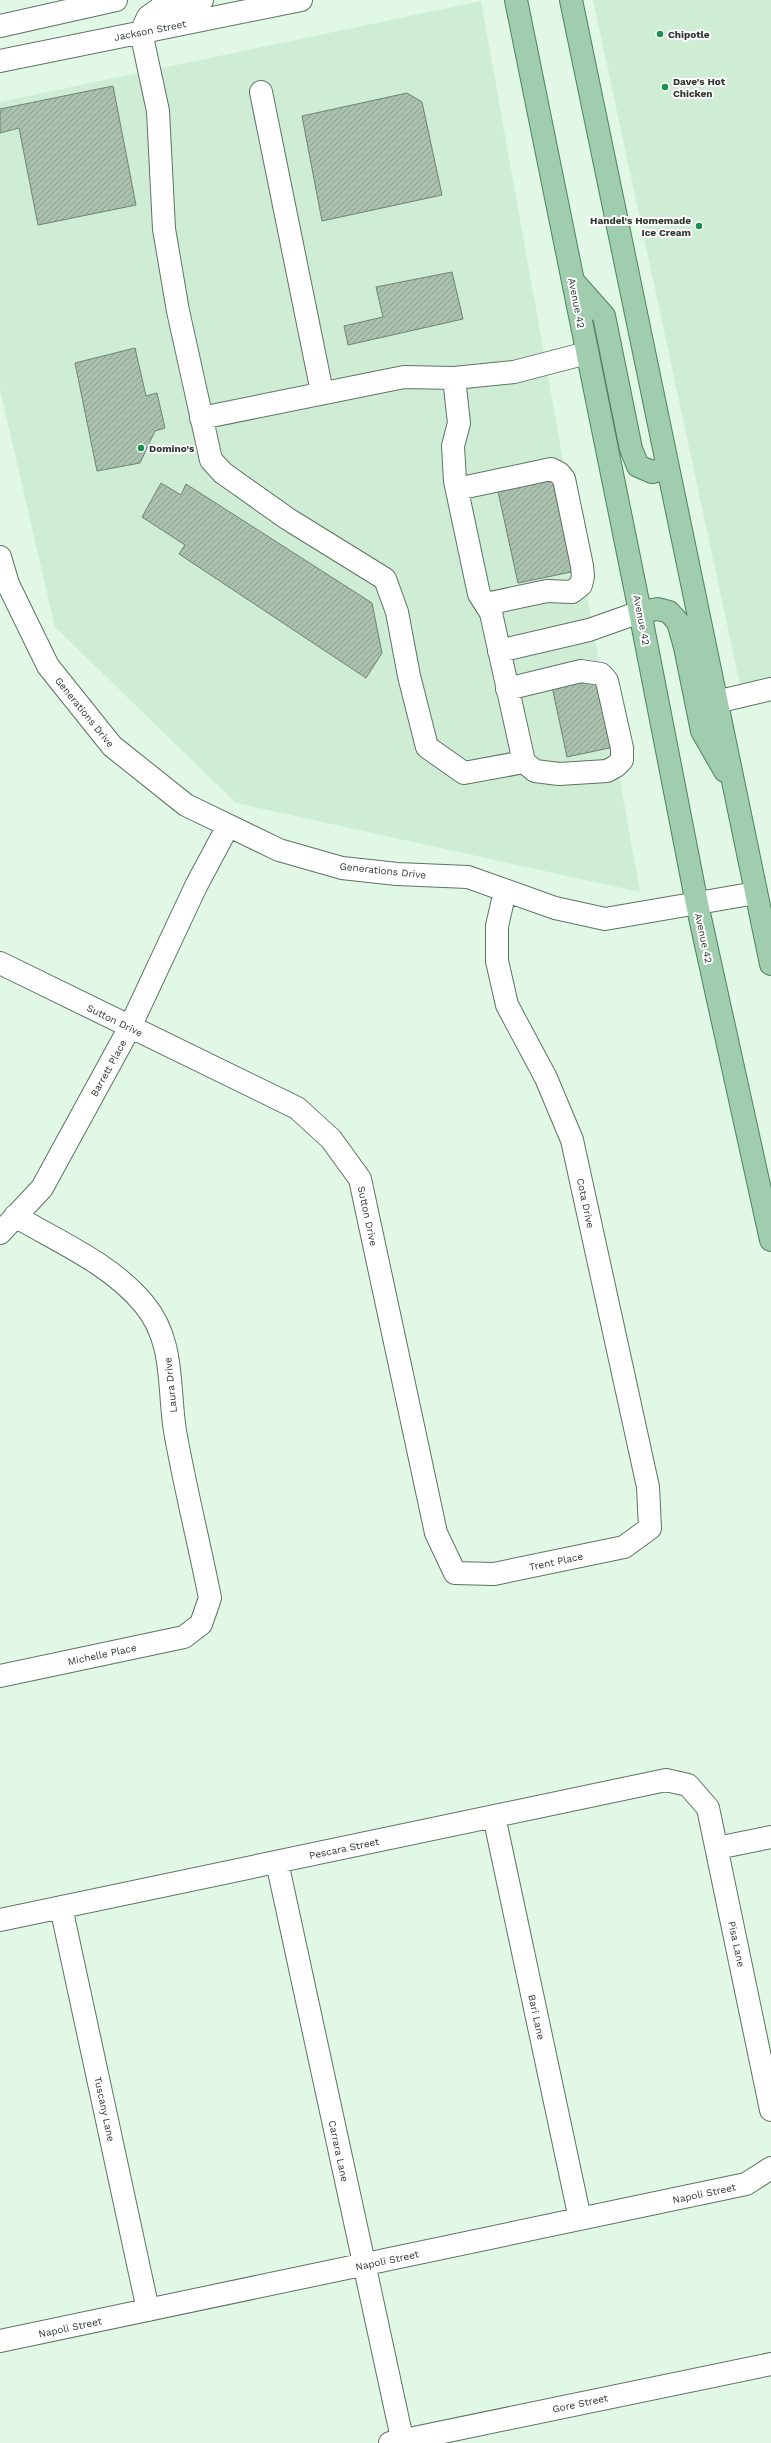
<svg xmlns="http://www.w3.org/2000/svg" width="771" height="2443" font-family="'Work Sans',sans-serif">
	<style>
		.built { fill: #cfedd5 }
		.building { fill: url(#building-hatch); stroke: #6f8473 }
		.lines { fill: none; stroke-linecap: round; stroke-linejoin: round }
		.minor-casing { stroke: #5e7363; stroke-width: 24 }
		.major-casing { stroke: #4e825e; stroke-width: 24 }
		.minor { stroke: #fff; stroke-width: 22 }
		.major { stroke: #a0cdad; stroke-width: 22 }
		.poi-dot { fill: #1a914c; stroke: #fefefe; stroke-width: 1.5 }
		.labels { text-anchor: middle; stroke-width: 4; stroke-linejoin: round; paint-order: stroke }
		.street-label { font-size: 10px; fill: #2e3730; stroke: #fefefe }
		.poi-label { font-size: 10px; font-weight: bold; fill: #2e3730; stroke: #fefefe; text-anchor: start }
	</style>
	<defs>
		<pattern id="building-hatch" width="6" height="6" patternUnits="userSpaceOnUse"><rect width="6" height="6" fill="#aac1af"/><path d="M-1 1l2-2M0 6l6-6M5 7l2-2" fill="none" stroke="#8b9e8f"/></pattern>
	</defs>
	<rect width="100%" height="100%" fill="#e0f8e5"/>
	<path class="built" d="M 593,0 L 771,0 L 771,702 L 745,708 Z
		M 481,1 L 640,892 L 236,803 L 55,627 L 0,390 L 0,102 Z"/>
	<path class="building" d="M 113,86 L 136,205 L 38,225 L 19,128 L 0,133 L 0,109 Z
		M 407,93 L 422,102 L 442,195 L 322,221 L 302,116 Z
		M 452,272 L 463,319 L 348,345 L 344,326 L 383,317 L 376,287 Z
		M 135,348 L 146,396 L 157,393 L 165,428 L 155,431 L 140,463 L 97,471 L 75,363 Z
		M 557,476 L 576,571 L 518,583 L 497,487 Z
		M 161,483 L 181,495 L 186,484 L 372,603 L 382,653 L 366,678 L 179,554 L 185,545 L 142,517 Z
		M 583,675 L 600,680 L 614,747 L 567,757 L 551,682 Z"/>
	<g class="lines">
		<defs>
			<path id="minor" d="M 202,0 L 159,9 L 148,17 L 141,32 L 158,111 L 164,229 L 178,311 L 211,460 L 223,473 L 288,519 L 385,579 L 397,612 L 409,676 L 427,747 L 464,773 L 524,762 L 491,613 L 479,594 L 455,481 L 453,446 L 459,423 L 454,378
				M 0,26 L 116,0
				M 0,61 L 301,0
				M 261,92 L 322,392
				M 201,418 L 404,377 L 454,378 L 514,372 L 587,353
				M 457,489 L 551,469 L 559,473 L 564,479 L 582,566 L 583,576 L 581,585 L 572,592 L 547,591 L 486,604
				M 0,557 L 8,584 L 48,666 L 112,746 L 186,805 L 279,850 L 342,868 L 397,874 L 468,877 L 555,908 L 605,919 L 756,893
				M 499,651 L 589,630 L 640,612
				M 507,689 L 581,671 L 601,674 L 607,681 L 622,748 L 622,760 L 616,766 L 607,771 L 559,774 L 535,771 L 524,762
				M 716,702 L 771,689
				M 0,963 L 297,1108 L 331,1139 L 360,1179 L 436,1533 L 455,1573 L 494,1574 L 624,1547 L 650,1528 L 648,1487 L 572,1140 L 546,1078 L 507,1005 L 497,961 L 497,926 L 505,891
				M 0,1233 L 42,1188 L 130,1027 L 196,886 L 228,826
				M 0,1676 L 184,1637 L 201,1624 L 210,1598 C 199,1543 185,1487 175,1431 C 168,1387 175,1341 144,1304 C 111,1264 59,1242 15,1216
				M 494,1816 L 580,2219
				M 717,1848 L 771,1837
				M 277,1862 L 403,2443
				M 61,1907 L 148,2310
				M 0,1920 L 666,1780 L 688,1785 L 708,1808 L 771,2110
				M 0,2341 L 746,2184 L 771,2168
				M 390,2443 L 771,2364"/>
			<path id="major" d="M 516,0 L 640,612 L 697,904 L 771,1240
				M 571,0 L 771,964
				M 573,281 L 604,316 L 631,449 L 638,466 L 652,472 L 668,468
				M 640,612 L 658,609 L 669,612 L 678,622 L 685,647 L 702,731 L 725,771"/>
		</defs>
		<use href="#minor" class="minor-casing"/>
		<use href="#major" class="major-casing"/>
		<use href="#minor" class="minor"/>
		<use href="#major" class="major"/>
	</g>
	<g class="poi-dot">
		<circle cx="660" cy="34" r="4"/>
		<circle cx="665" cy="87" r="4"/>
		<circle cx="699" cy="226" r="4"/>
		<circle cx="141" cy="448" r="4"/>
	</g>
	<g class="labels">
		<g class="street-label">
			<text transform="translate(150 30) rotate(-11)" y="4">Jackson Street</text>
			<text transform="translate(577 303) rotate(79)" y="4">Avenue 42</text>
			<text transform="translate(642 620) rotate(79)" y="4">Avenue 42</text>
			<text transform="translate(85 712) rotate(51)" y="4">Generations Drive</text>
			<text transform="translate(383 870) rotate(6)" y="4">Generations Drive</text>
			<text transform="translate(704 938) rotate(78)" y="4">Avenue 42</text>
			<text transform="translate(115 1020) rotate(26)" y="4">Sutton Drive</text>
			<text transform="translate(108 1068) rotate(-61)" y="4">Barrett Place</text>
			<text transform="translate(586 1203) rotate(78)" y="4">Cota Drive</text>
			<text transform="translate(368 1216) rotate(78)" y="4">Sutton Drive</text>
			<text transform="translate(170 1385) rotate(-96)" y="4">Laura Drive</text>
			<text transform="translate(556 1561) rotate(-12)" y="4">Trent Place</text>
			<text transform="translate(102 1654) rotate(-12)" y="4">Michelle Place</text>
			<text transform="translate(344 1848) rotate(-12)" y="4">Pescara Street</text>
			<text transform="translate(737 1944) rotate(78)" y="4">Pisa Lane</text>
			<text transform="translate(537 2017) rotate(78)" y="4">Bari Lane</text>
			<text transform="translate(105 2109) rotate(78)" y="4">Tuscany Lane</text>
			<text transform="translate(339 2151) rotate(78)" y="4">Carrara Lane</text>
			<text transform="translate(704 2193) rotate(-12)" y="4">Napoli Street</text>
			<text transform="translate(387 2260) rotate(-12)" y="4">Napoli Street</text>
			<text transform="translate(70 2327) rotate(-12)" y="4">Napoli Street</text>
			<text transform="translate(580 2403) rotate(-12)" y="4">Gore Street</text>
		</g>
		<g class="poi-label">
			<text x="668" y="38">Chipotle</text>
			<text x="673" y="85">Dave's Hot<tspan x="673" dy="12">Chicken</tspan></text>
			<text x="691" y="224" text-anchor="end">Handel's Homemade<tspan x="691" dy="12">Ice Cream</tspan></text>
			<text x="149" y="452">Domino's</text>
		</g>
	</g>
</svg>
